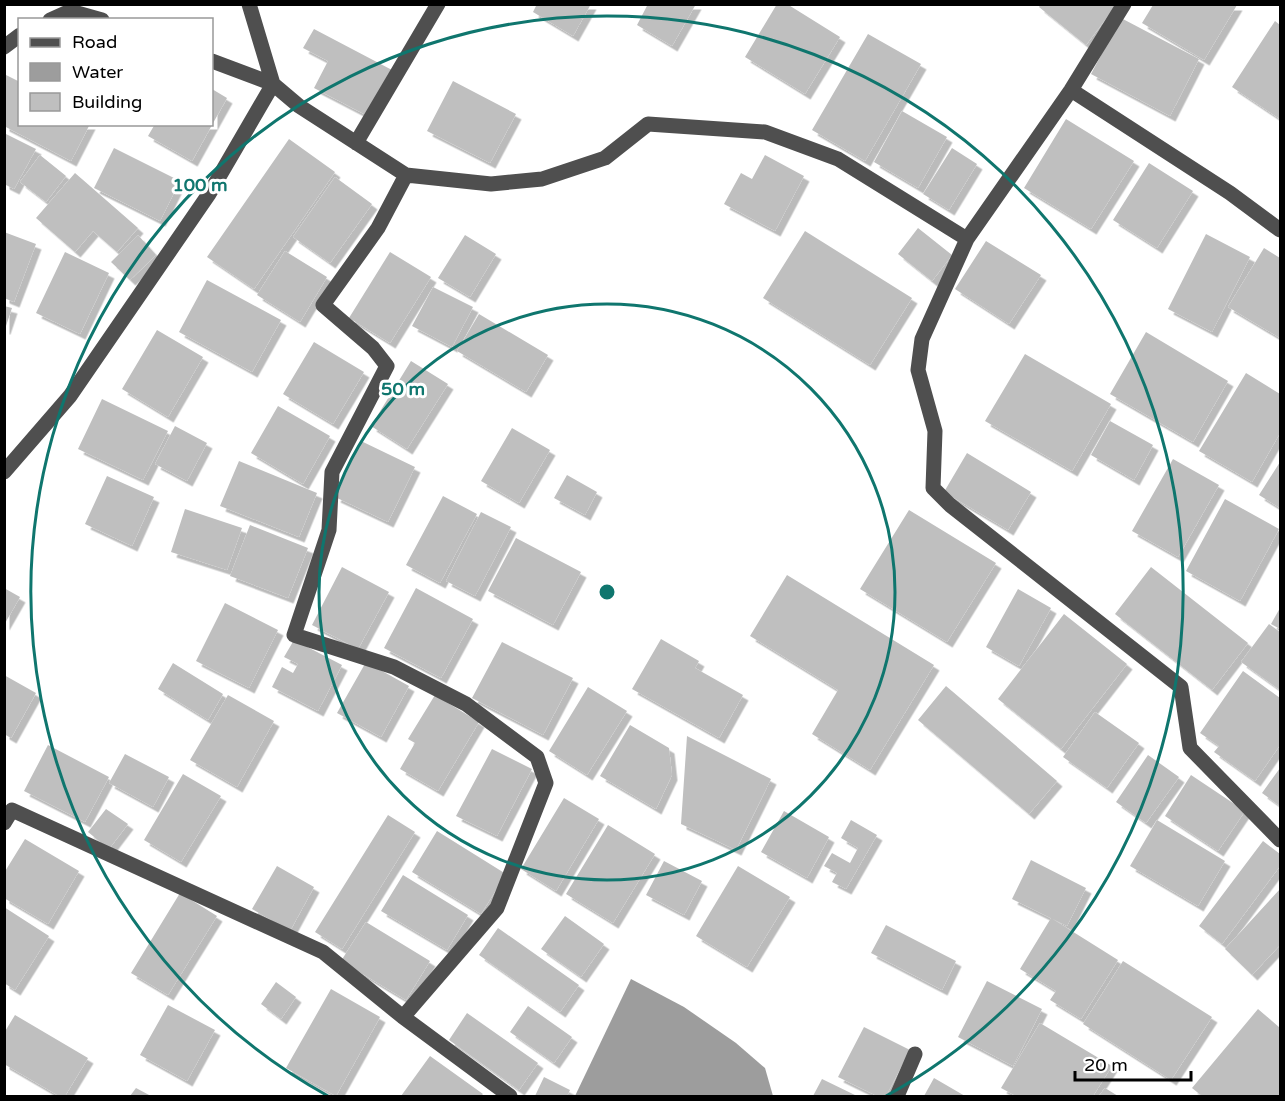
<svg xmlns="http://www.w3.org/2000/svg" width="1285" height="1101" font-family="'Varela Round',sans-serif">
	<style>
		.water { fill: #9d9d9d }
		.building { fill: #bfbfbf; filter: url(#shadow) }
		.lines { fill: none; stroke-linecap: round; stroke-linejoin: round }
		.minor { stroke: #4f4f4f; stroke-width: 15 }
		.ring { fill: none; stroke: #0f766e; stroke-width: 3 }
		.centre { fill: #0f766e; stroke: #fff; stroke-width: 3 }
		.ring-label { font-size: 18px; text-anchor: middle; font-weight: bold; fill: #0f766e; stroke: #fff; stroke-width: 6; stroke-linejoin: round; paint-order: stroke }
	</style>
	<defs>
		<filter id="shadow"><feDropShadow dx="5.5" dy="5.5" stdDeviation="0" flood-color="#0004"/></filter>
	</defs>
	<rect width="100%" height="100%" fill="#fff"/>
	<path class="water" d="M 631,979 L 684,1007 L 736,1043 L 765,1068 L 773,1096 L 575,1096 Z"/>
	<path class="building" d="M 537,4 L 591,4 L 573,36 L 533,12 Z
		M 648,4 L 696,4 L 672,46 L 637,25 Z
		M 777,4 L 787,4 L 840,37 L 805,94 L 745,57 Z
		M 1041,4 L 1117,4 L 1086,45 L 1039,7 Z
		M 1153,5 L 1237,5 L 1204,60 L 1142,23 Z
		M 1121,18 L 1199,59 L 1170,116 L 1091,74 Z
		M 1275,21 L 1280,25 L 1280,119 L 1232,87 Z
		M 314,29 L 392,70 L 368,116 L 314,88 L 328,61 L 303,48 Z
		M 868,34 L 921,64 L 865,161 L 812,130 Z
		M 4,74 L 20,82 L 20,124 L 90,124 L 71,161 L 4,126 Z
		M 453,81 L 516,114 L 490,163 L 427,131 Z
		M 212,89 L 227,98 L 192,161 L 148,136 L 155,124 L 212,124 Z
		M 902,111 L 947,137 L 918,188 L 874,162 Z
		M 1066,119 L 1134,161 L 1091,229 L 1024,188 Z
		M 4,133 L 36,149 L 14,189 L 4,184 Z
		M 289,139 L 335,172 L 254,289 L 207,257 Z
		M 114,148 L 180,181 L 160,221 L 94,188 Z
		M 952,148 L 977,164 L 949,210 L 923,194 Z
		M 40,155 L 66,176 L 46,202 L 20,182 Z
		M 765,155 L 804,176 L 775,231 L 724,204 L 741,173 L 752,179 Z
		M 1149,163 L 1193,191 L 1157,248 L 1113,220 Z
		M 75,173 L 138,228 L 117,252 L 93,231 L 75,252 L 36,218 Z
		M 335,177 L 372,204 L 330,263 L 293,237 Z
		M 918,228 L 952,255 L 932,281 L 898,254 Z
		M 805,231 L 912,298 L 870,365 L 763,298 Z
		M 4,232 L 36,244 L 14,302 L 4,298 Z
		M 1206,234 L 1250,257 L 1212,332 L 1168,309 Z
		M 138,235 L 156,255 L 130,280 L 111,262 Z
		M 465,235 L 496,254 L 470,297 L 438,278 Z
		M 986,241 L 1041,275 L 1009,324 L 955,289 Z
		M 1264,248 L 1280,258 L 1280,338 L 1228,307 Z
		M 285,251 L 327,277 L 300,322 L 257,295 Z
		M 65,252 L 109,273 L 80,334 L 36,313 Z
		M 390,252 L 431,277 L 390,343 L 349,318 Z
		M 207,280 L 281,320 L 252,372 L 179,332 Z
		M 433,287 L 473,307 L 452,347 L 412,326 Z
		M 4,306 L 12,308 L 5,329 L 4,329 Z
		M 479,314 L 548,355 L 526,392 L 457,351 Z
		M 157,330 L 203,357 L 168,417 L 122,389 Z
		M 1146,332 L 1228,381 L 1193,442 L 1110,394 Z
		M 314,342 L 364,372 L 333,424 L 283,394 Z
		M 1025,354 L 1111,404 L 1072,471 L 985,421 Z
		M 411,361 L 448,384 L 407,449 L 371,426 Z
		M 1246,373 L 1280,394 L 1280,433 L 1252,482 L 1199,451 Z
		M 102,399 L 168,431 L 143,480 L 78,449 Z
		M 278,406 L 330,436 L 303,484 L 251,453 Z
		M 1110,421 L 1153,445 L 1134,480 L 1091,455 Z
		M 175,426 L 207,443 L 187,481 L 155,464 Z
		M 512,428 L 550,450 L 519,503 L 481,481 Z
		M 361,441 L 415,467 L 388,522 L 335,497 Z
		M 967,453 L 1031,492 L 1008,530 L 944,492 Z
		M 1173,459 L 1219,485 L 1178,557 L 1132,531 Z
		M 239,461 L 317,493 L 299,537 L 220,506 Z
		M 1280,462 L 1280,508 L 1259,495 Z
		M 567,475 L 597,492 L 585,515 L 554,498 Z
		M 107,476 L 154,497 L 132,546 L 85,524 Z
		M 443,496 L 477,514 L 440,583 L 406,565 Z
		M 1225,499 L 1279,529 L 1240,601 L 1186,571 Z
		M 185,509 L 242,528 L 227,570 L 171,552 Z
		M 909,510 L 996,563 L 947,642 L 860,589 Z
		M 481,512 L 511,527 L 475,596 L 446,581 Z
		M 250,525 L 308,548 L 288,598 L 230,576 Z
		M 516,538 L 581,572 L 553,625 L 488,591 Z
		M 342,567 L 389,592 L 358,649 L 312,625 Z
		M 1151,567 L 1248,643 L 1212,690 L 1115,614 Z
		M 787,575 L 934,665 L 870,770 L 812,734 L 838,690 L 750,636 Z
		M 4,588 L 20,597 L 4,625 Z
		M 416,588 L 473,619 L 441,678 L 384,648 Z
		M 1018,589 L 1051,608 L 1019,666 L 986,647 Z
		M 225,603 L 278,630 L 249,688 L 196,661 Z
		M 1280,608 L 1280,629 L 1271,624 Z
		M 1064,614 L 1127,664 L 1061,749 L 998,699 Z
		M 1269,624 L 1280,632 L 1280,690 L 1241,662 Z
		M 661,639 L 699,661 L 695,668 L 743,695 L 719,738 L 632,689 Z
		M 294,640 L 342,665 L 318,711 L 272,687 L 282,667 L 293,673 L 298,664 L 284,657 Z
		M 502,642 L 573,678 L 543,735 L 472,698 Z
		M 366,662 L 409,686 L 381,737 L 337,713 Z
		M 173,663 L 223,694 L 208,720 L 158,689 Z
		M 1243,671 L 1280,698 L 1280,745 L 1255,781 L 1214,752 L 1219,746 L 1200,733 Z
		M 4,675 L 36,693 L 11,738 L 4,734 Z
		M 946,686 L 1057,781 L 1029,814 L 918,720 Z
		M 588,687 L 627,711 L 587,775 L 549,751 Z
		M 228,695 L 274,721 L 237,787 L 190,760 Z
		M 435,695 L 479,722 L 438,791 L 400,769 L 415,743 L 408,739 Z
		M 1095,712 L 1139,743 L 1107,788 L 1063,757 Z
		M 630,725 L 669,748 L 672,775 L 656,809 L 600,776 Z
		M 687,736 L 771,779 L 736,850 L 681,824 Z
		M 48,745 L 109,777 L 85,822 L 24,791 Z
		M 492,749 L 532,769 L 497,836 L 456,816 Z
		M 125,754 L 169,777 L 153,807 L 109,783 Z
		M 1148,755 L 1179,777 L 1146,823 L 1116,802 Z
		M 1280,768 L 1280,806 L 1262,793 Z
		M 183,774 L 221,796 L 181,862 L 144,840 Z
		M 1191,775 L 1245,811 L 1218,851 L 1165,816 Z
		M 564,798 L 599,819 L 556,891 L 521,869 Z
		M 106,809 L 128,824 L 109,849 L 88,832 Z
		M 784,811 L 829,837 L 807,878 L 761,852 Z
		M 388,815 L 415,832 L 342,949 L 315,932 Z
		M 851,820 L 877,835 L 846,889 L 832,882 L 837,873 L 824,866 L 832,853 L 850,863 L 858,848 L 841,838 Z
		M 1157,820 L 1225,861 L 1198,906 L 1130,866 Z
		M 608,825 L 655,854 L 613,923 L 566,894 Z
		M 437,831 L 506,874 L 481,914 L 412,872 Z
		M 25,839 L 79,871 L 48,924 L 4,898 L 4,873 Z
		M 1263,841 L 1280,854 L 1280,866 L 1222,944 L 1199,926 Z
		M 1031,860 L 1086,888 L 1067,926 L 1012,899 Z
		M 664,861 L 702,881 L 684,915 L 646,895 Z
		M 277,866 L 314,887 L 290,931 L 252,909 Z
		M 738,866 L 790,897 L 747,967 L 696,936 Z
		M 403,875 L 468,915 L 447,950 L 381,911 Z
		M 1280,889 L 1280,945 L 1252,975 L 1225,949 Z
		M 180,893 L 217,916 L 168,995 L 131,973 Z
		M 4,907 L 49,936 L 15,990 L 4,983 Z
		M 565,916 L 604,944 L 581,977 L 541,949 Z
		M 1051,918 L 1118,960 L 1081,1019 L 1050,1000 L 1056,991 L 1020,969 Z
		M 366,922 L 430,961 L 406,1000 L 341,961 Z
		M 886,925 L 956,961 L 942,990 L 871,953 Z
		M 498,928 L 579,985 L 560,1012 L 479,955 Z
		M 1123,961 L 1212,1017 L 1171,1080 L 1083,1024 Z
		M 987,981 L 1042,1009 L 1013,1066 L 958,1037 Z
		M 276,982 L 296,997 L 281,1019 L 261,1004 Z
		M 331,989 L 380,1017 L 336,1096 L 286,1068 Z
		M 168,1005 L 215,1030 L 187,1081 L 140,1055 Z
		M 528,1006 L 572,1037 L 554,1063 L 510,1032 Z
		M 1258,1009 L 1280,1028 L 1280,1096 L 1202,1096 L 1192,1088 Z
		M 467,1013 L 538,1063 L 519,1090 L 449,1040 Z
		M 15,1015 L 88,1058 L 65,1096 L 59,1096 L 4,1064 L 4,1033 Z
		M 1040,1023 L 1112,1066 L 1093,1096 L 1016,1096 L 1001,1088 Z
		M 864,1027 L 910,1050 L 886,1096 L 877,1096 L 838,1077 Z
		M 430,1056 L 483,1094 L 481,1096 L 401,1096 Z
		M 544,1077 L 570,1090 L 567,1096 L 535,1096 Z
		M 934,1078 L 965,1096 L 924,1096 Z
		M 822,1079 L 857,1096 L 813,1096 Z
		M 136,1088 L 151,1096 L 130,1096 Z
		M 1105,1088 L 1118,1096 L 1099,1096 Z"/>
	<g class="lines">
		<path class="minor" d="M 50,20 L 70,11 L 102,20
			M 4,47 L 20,35
			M 212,61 L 273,84 L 249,4
			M 1071,90 L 1230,193 L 1280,230
			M 356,143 L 438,4
			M 406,175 L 378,228 L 323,305 L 373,348 L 387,366 L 332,472 L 329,530 L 294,635 L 394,667 L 466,704 L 537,757 L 546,783 L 497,908 L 403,1017 L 510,1096
			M 967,239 L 1071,90 L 1124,4
			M 4,472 L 70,396 L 209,194 L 273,84 L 299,106 L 406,175 L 491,184 L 542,179 L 605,158 L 648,124 L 765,132 L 838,159 L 967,239 L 922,339 L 918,370 L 935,431 L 933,488 L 950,505 L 1181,687 L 1190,748 L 1280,840
			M 4,823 L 12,810 L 323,952 L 403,1017
			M 897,1096 L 915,1054"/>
	</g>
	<g class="ring">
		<circle cx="607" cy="592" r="288"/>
		<path d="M328 1096A576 576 0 1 1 886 1096"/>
	</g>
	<circle cx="607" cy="592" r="9" class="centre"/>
	<g class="ring-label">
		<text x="200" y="191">100 m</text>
		<text x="403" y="395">50 m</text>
	</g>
	<rect width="1285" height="1101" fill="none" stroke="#000000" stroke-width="12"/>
	<rect x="18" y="18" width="195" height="108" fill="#ffffff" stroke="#999999" stroke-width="1.5"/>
	<rect x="30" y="38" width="30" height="9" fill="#4f4f4f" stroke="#999999" stroke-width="1.5"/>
	<text x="72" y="48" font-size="18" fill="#000000">Road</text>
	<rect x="30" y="63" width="30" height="18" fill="#9d9d9d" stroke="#999999" stroke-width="1.5"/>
	<text x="72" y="78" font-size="18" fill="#000000">Water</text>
	<rect x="30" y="93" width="30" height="18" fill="#bfbfbf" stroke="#999999" stroke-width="1.5"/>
	<text x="72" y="108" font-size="18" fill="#000000">Building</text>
	<path d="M1075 1071v9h116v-9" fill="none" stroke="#000000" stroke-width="3"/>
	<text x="1084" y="1071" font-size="18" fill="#000000" stroke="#ffffff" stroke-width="4.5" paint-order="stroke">20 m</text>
</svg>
